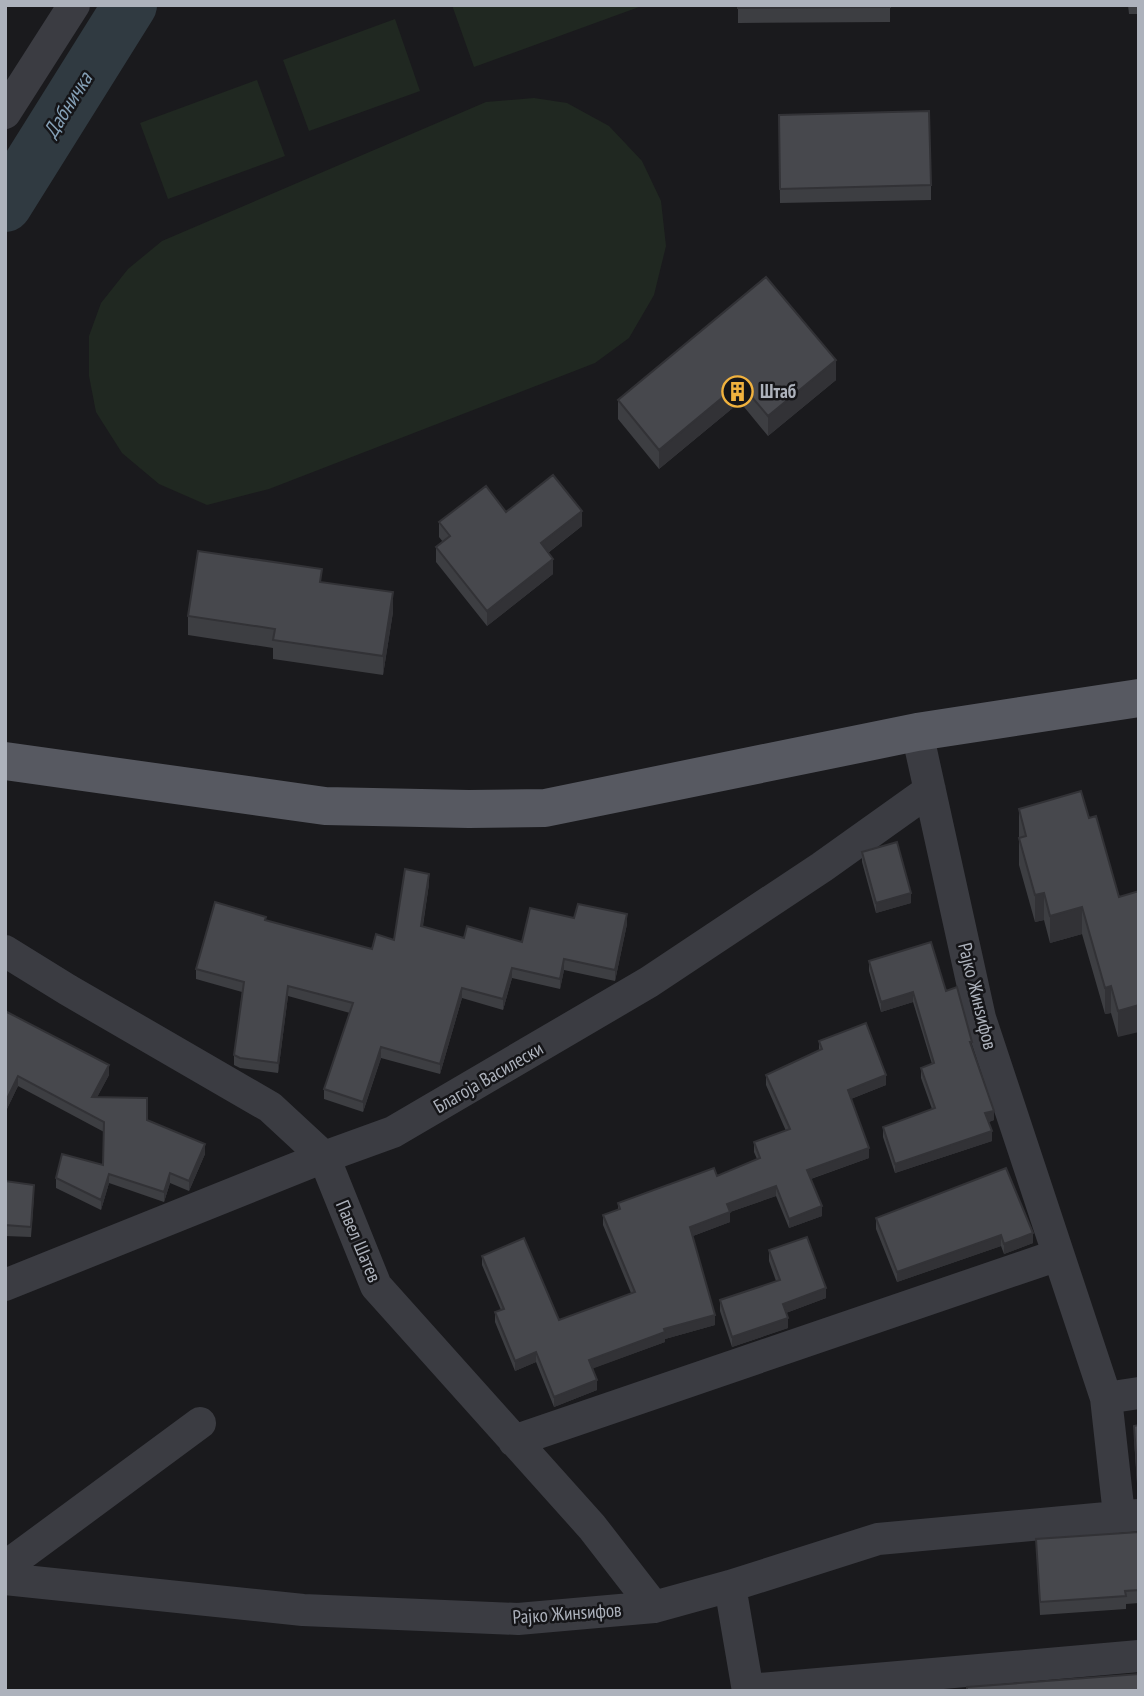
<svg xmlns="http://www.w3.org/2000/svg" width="1144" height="1696" font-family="'PT Sans Narrow',sans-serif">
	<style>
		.pitch { fill: #202821 }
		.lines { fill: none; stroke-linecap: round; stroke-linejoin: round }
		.river { stroke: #303a41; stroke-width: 54 }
		.minor { stroke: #3b3c42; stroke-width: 32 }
		.major { stroke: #575961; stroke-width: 38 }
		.wall { fill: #3d3e42 }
		.shaded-wall { fill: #323236 }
		.building { fill: #47484d; stroke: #323236; stroke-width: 2 }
		.labels { text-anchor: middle; stroke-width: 5; stroke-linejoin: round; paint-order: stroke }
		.poi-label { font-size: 19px; font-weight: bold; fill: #adb2bc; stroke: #151518; text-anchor: start }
		.street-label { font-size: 19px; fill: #adb2bc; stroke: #151518 }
		.water-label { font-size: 21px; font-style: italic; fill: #85a0b6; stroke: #151518 }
	</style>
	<rect width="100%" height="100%" fill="#1a1a1d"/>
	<path class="pitch" d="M 452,5 L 638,5 L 639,7 L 474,67 Z
		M 395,19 L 420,91 L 309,131 L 283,60 Z
		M 257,80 L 285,156 L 168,199 L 140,123 Z
		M 534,98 L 567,103 L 609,126 L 642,161 L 661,201 L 666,246 L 654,295 L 629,338 L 595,363 L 269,489 L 207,505 L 159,484 L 122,453 L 96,412 L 89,376 L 89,336 L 101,303 L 128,269 L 162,241 L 486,102 Z"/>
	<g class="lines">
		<path class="river" d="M 5,205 L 130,5"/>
		<path class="minor" d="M 5,113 L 74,5
			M 917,732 L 980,1018 L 1106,1398 L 1119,1515
			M 5,951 L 68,990 L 270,1107 L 324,1157 L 376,1286 L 592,1527 L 654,1607
			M 5,1285 L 324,1157 L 393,1132 L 649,982 L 822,867 L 930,790
			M 1106,1398 L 1139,1393
			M 514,1441 L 1058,1255
			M 5,1567 L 200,1423
			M 5,1579 L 303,1610 L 518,1619 L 654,1607 L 730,1586 L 878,1539 L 1139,1515
			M 730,1586 L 748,1691
			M 748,1690 L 1139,1656"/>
		<path class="major" d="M 5,761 L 325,806 L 469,809 L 545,808 L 917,732 L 1139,698"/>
	</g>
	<path class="wall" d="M 738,5 L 890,5 L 890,22 L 738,23 Z
		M 1128,5 L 1139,5 L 1139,14 L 1129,14 Z
		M 779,115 L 931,185 L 931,200 L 780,203 Z
		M 766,277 L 836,380 L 768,436 L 740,402 L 659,469 L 618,419 L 618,400 Z
		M 506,512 L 582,526 L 548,553 L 553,574 L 487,626 L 436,562 L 436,547 L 443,542 L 439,537 L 439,522 Z
		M 322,582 L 393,612 L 383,675 L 273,659 L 273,648 L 188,635 L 188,616 Z
		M 1019,809 L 1089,818 L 1119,897 L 1118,1037 L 1111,1013 L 1105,1014 L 1082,934 L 1050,943 L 1044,920 L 1035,922 L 1019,865 Z
		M 862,852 L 911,903 L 876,913 L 862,862 Z
		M 429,884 L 423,926 L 464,938 L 522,942 L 574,918 L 627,924 L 615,981 L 564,970 L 560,989 L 512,978 L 503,1010 L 462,998 L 440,1074 L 381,1058 L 363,1112 L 324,1099 L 324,1089 L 350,1013 L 288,996 L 278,1073 L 240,1068 L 234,1065 L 234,1055 L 242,992 L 196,979 L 196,969 L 266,920 L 372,949 L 394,940 Z
		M 869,961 L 946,991 L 972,1047 L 994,1120 L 989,1122 L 992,1141 L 895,1173 L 883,1137 L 883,1127 L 932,1109 L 921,1078 L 921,1068 L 932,1064 L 913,1002 L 881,1012 L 869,971 Z
		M 5,1011 L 109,1075 L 97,1097 L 147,1120 L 205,1154 L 189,1191 L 170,1183 L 164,1202 L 109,1183 L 101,1210 L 56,1188 L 56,1178 L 103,1165 L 104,1132 L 18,1086 L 5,1113 Z
		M 819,1041 L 886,1085 L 851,1099 L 869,1158 L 811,1179 L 822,1216 L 789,1228 L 776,1196 L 730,1212 L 730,1222 L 693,1236 L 715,1325 L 665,1339 L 665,1342 L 593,1368 L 597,1390 L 554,1407 L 536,1362 L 515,1371 L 495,1322 L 495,1312 L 501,1310 L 482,1265 L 482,1256 L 559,1320 L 631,1293 L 603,1225 L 603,1215 L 618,1210 L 618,1203 L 717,1176 L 757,1159 L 754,1152 L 754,1142 L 786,1131 L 766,1085 L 766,1075 L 819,1051 Z
		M 1006,1168 L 1033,1243 L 1004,1254 L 1001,1246 L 897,1282 L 876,1229 L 876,1218 Z
		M 5,1181 L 34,1195 L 31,1237 L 5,1236 Z
		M 769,1250 L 826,1298 L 786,1313 L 788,1328 L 732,1347 L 720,1311 L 720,1300 L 776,1281 L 769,1261 Z
		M 1139,1425 L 1139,1497 L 1138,1497 L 1134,1438 L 1134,1426 Z
		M 1139,1532 L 1139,1603 L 1126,1604 L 1126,1609 L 1040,1615 L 1036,1539 Z"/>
	<path class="shaded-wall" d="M 836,360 L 836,380 L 768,436 L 768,416 Z
		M 740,383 L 740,402 L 659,469 L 659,450 Z
		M 582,511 L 582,526 L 541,558 L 541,543 Z
		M 553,559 L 553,574 L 487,626 L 487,611 Z
		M 393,592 L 393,612 L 383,675 L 383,656 Z
		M 429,874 L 429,884 L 421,936 L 421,926 Z
		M 911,893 L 911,903 L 876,913 L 876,903 Z
		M 1044,893 L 1044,920 L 1035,922 L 1035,895 Z
		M 1082,907 L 1082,934 L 1050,943 L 1050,916 Z
		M 627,914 L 627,924 L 615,981 L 615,970 Z
		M 564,959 L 564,970 L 560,989 L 560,979 Z
		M 512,968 L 512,978 L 503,1010 L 503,999 Z
		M 288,986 L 288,996 L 278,1073 L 278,1063 Z
		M 1111,986 L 1111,1013 L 1105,1014 L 1105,988 Z
		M 462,988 L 462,998 L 440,1074 L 440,1064 Z
		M 913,992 L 913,1002 L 881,1012 L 881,1002 Z
		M 1139,1005 L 1139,1032 L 1118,1037 L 1118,1011 Z
		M 381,1047 L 381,1058 L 363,1112 L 363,1102 Z
		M 109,1065 L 109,1075 L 92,1107 L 92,1097 Z
		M 886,1075 L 886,1085 L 848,1100 L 848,1090 Z
		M 18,1076 L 18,1086 L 5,1113 L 5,1103 Z
		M 994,1111 L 994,1120 L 985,1123 L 985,1113 Z
		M 992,1131 L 992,1141 L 895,1173 L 895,1164 Z
		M 205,1144 L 205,1154 L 189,1191 L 189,1181 Z
		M 869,1148 L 869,1158 L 807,1180 L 807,1170 Z
		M 170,1173 L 170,1183 L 164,1202 L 164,1192 Z
		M 109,1174 L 109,1183 L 101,1210 L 101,1200 Z
		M 776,1186 L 776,1196 L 730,1212 L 730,1222 L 690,1237 L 690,1227 L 727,1204 Z
		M 822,1206 L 822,1216 L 789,1228 L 789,1219 Z
		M 1033,1233 L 1033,1243 L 1004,1254 L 1004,1244 Z
		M 1001,1235 L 1001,1246 L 897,1282 L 897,1272 Z
		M 826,1288 L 826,1298 L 783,1314 L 783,1304 Z
		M 715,1315 L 715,1325 L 665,1339 L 665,1342 L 589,1370 L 589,1360 L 664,1329 Z
		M 788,1318 L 788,1328 L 732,1347 L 732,1337 Z
		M 536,1352 L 536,1362 L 515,1371 L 515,1361 Z
		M 597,1380 L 597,1390 L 554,1407 L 554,1397 Z"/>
	<path class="building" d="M 738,5 L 890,5 L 890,7 L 738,8 Z
		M 929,111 L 931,185 L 780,189 L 779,115 Z
		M 766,277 L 836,360 L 768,416 L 740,383 L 659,450 L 618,400 Z
		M 553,475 L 582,511 L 541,543 L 553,559 L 487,611 L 436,547 L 450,536 L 439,522 L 486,486 L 506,512 Z
		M 198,551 L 322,569 L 320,582 L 393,592 L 383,656 L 273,640 L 275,629 L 188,616 Z
		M 1081,791 L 1089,818 L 1096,816 L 1119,897 L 1139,891 L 1139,1005 L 1118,1011 L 1111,986 L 1105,988 L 1082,907 L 1050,916 L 1044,893 L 1035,895 L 1019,838 L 1026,836 L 1019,809 Z
		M 897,842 L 911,893 L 876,903 L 862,852 Z
		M 405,869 L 429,874 L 421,926 L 464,938 L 467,926 L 522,942 L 530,908 L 574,918 L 578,904 L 627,914 L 615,970 L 564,959 L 560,979 L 512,968 L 503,999 L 462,988 L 440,1064 L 381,1047 L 363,1102 L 324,1089 L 353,1003 L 288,986 L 278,1063 L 240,1058 L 234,1055 L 244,982 L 196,969 L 215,902 L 266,917 L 265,920 L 372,949 L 376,934 L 394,940 Z
		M 931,942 L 946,991 L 957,987 L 972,1042 L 970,1042 L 994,1111 L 985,1113 L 992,1131 L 895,1164 L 883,1127 L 935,1108 L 921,1068 L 934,1063 L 913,992 L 881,1002 L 869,961 Z
		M 5,1011 L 109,1065 L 92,1097 L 147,1098 L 147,1120 L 205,1144 L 189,1181 L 170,1173 L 164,1192 L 109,1174 L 101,1200 L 56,1178 L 62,1154 L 103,1165 L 104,1122 L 18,1076 L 5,1103 Z
		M 866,1023 L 886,1075 L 848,1090 L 869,1148 L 807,1170 L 822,1206 L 789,1219 L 776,1186 L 727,1204 L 730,1212 L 690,1227 L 715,1315 L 664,1329 L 665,1332 L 589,1360 L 597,1380 L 554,1397 L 536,1352 L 515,1361 L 495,1312 L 504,1309 L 482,1256 L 524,1238 L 559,1320 L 635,1292 L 603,1215 L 620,1209 L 618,1203 L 714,1168 L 717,1176 L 760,1158 L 754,1142 L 790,1129 L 766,1075 L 822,1049 L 819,1041 Z
		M 1006,1168 L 1033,1233 L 1004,1244 L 1001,1235 L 897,1272 L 876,1218 Z
		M 5,1181 L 34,1185 L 31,1227 L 5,1225 Z
		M 807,1237 L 826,1288 L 783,1304 L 788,1318 L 732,1337 L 720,1300 L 780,1280 L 769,1250 Z
		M 1139,1425 L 1139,1485 L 1138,1484 L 1134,1426 Z
		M 1139,1532 L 1139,1590 L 1125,1591 L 1126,1596 L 1040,1602 L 1036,1539 Z
		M 1139,1674 L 1139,1691 L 961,1691 L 967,1690 L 967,1687 Z"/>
	<defs>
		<symbol id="building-ring" viewBox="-11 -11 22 22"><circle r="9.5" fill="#151518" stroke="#f1b23e" stroke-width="1.5"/><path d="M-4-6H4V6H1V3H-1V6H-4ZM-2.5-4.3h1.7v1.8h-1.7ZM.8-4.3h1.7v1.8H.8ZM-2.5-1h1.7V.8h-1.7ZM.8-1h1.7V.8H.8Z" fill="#f1b23e"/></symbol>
	</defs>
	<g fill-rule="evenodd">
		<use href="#building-ring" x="720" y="374" width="35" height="35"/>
	</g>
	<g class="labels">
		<g class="poi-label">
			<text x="760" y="398">Штаб</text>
		</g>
		<g class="street-label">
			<text transform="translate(978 996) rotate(76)" y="7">Рајко Жинѕифов</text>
			<text transform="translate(488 1077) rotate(-30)" y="7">Благоја Василески</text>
			<text transform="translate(359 1241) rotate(67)" y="7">Павел Шатев</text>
			<text transform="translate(567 1613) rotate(-4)" y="7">Рајко Жинѕифов</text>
		</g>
		<g class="water-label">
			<text transform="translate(68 105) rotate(-58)" y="7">Дабничка</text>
		</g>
	</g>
	<rect width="1144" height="1696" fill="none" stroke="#adb2bc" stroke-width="14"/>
</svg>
